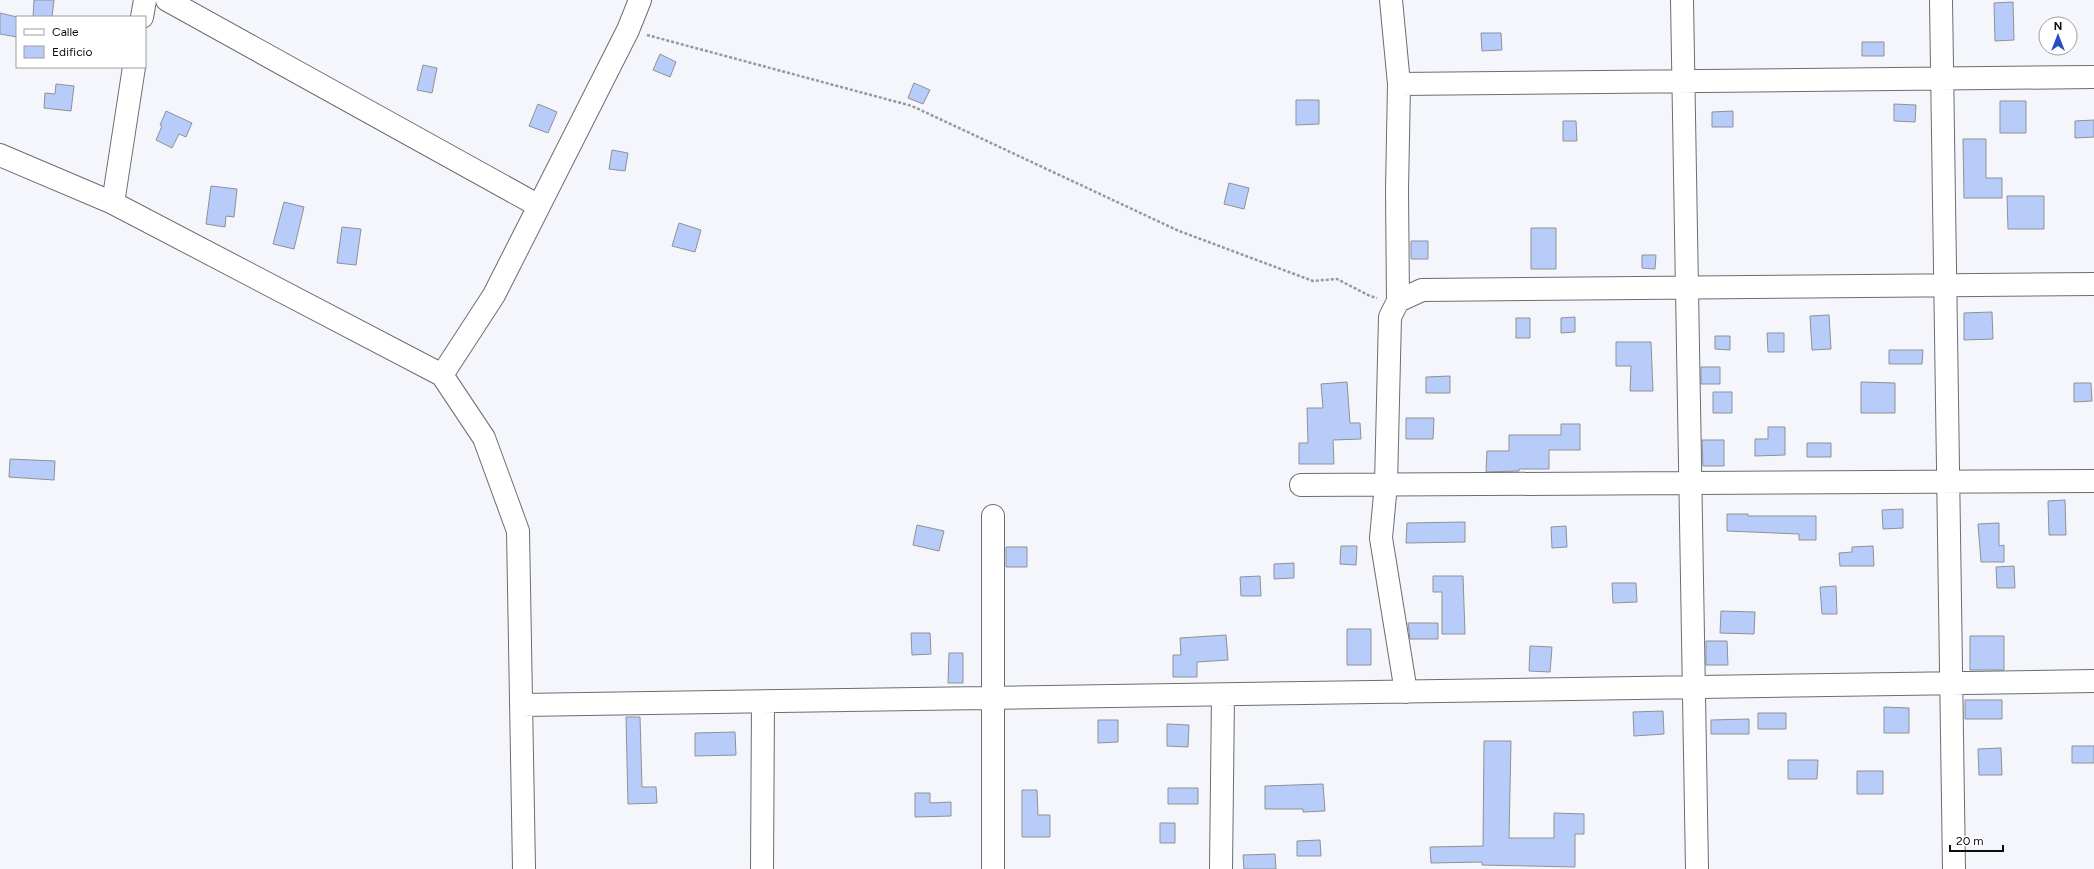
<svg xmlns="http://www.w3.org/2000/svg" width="2094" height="869" font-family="Figtree,sans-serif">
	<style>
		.building { fill: #b8ccfa; stroke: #8f9195 }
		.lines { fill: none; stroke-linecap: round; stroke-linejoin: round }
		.minor-casing { stroke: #6b6d71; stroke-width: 24 }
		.path { stroke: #97999c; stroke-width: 2.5; stroke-dasharray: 3 2; stroke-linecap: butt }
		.minor { stroke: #fff; stroke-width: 22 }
	</style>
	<rect width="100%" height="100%" fill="#f4f6fb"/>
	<path class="building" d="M 34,0 L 54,0 L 52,17 L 33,17 Z
		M 2013,2 L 2014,40 L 1995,41 L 1994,3 Z
		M 0,13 L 17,17 L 17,37 L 0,34 Z
		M 1481,33 L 1501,33 L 1502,50 L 1482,51 Z
		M 1862,42 L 1884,42 L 1884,56 L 1862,56 Z
		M 660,54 L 676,62 L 670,77 L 653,70 Z
		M 423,65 L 437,68 L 432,93 L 417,90 Z
		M 914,83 L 930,90 L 923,104 L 908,98 Z
		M 56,84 L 74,86 L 71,111 L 44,108 L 45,93 L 55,94 Z
		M 1296,100 L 1319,100 L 1319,124 L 1296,125 Z
		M 2000,101 L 2026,101 L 2026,133 L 2000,133 Z
		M 538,104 L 557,112 L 548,133 L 529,126 Z
		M 1894,104 L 1916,105 L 1915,122 L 1894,121 Z
		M 166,111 L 192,123 L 186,137 L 179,134 L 172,148 L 156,140 L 162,126 L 160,125 Z
		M 1733,111 L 1733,127 L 1712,127 L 1712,112 Z
		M 2094,120 L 2094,137 L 2075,138 L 2075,121 Z
		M 1563,121 L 1576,121 L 1577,141 L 1563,141 Z
		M 1963,139 L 1986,139 L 1986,178 L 2002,178 L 2002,198 L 1964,198 Z
		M 612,150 L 628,153 L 625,171 L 609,169 Z
		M 1229,183 L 1249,188 L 1244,209 L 1224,204 Z
		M 211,186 L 237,189 L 234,217 L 226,216 L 225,227 L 206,224 Z
		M 2007,196 L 2044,196 L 2044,229 L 2008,229 Z
		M 284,202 L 304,207 L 294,249 L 273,244 Z
		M 679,223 L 701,230 L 695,252 L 672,246 Z
		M 342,227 L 361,229 L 356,265 L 337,263 Z
		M 1531,228 L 1556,228 L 1556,269 L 1531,269 Z
		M 1411,241 L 1428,241 L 1428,259 L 1411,259 Z
		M 1642,255 L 1656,255 L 1655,269 L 1642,268 Z
		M 1992,312 L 1993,339 L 1964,340 L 1964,313 Z
		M 1829,315 L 1831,349 L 1812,350 L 1810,316 Z
		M 1575,317 L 1575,332 L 1561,333 L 1561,318 Z
		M 1516,318 L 1530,318 L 1530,338 L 1516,338 Z
		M 1767,333 L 1784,333 L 1784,352 L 1768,352 Z
		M 1715,336 L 1730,336 L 1730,350 L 1715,349 Z
		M 1616,342 L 1651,342 L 1653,391 L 1630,391 L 1631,366 L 1616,366 Z
		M 1889,350 L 1923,350 L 1922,364 L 1889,364 Z
		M 1701,367 L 1720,367 L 1720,384 L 1701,384 Z
		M 1450,376 L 1450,393 L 1426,393 L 1426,377 Z
		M 1347,382 L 1350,423 L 1360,423 L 1361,439 L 1333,440 L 1334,464 L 1299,464 L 1299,443 L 1308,443 L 1307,408 L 1323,408 L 1321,384 Z
		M 1861,382 L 1895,383 L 1895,413 L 1861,413 Z
		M 2074,383 L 2091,383 L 2092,401 L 2074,402 Z
		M 1713,392 L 1732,392 L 1732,413 L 1713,413 Z
		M 1406,418 L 1434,418 L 1433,439 L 1406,439 Z
		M 1561,424 L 1580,424 L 1580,450 L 1549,450 L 1549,469 L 1519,469 L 1519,471 L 1486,472 L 1487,451 L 1509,451 L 1509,435 L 1561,435 Z
		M 1768,427 L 1785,427 L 1785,455 L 1755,456 L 1755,439 L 1768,439 Z
		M 1702,440 L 1724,440 L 1724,466 L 1703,466 Z
		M 1807,443 L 1831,443 L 1831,457 L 1807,457 Z
		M 10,459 L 55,461 L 54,480 L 9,477 Z
		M 2065,500 L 2066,535 L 2049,535 L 2048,501 Z
		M 1903,509 L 1903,528 L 1883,529 L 1882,510 Z
		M 1727,514 L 1748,514 L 1748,516 L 1816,516 L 1816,540 L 1799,540 L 1799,534 L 1727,531 Z
		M 1465,522 L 1465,542 L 1406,543 L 1407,523 Z
		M 1999,523 L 1999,546 L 2004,545 L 2004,562 L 1981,562 L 1978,524 Z
		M 917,525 L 944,531 L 939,551 L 913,545 Z
		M 1566,526 L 1567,547 L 1552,548 L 1551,527 Z
		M 1341,546 L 1357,546 L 1356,565 L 1340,564 Z
		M 1873,546 L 1874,566 L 1840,566 L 1839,553 L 1852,552 L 1852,547 Z
		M 1006,547 L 1027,547 L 1027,567 L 1006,567 Z
		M 1294,563 L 1294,578 L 1274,579 L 1274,564 Z
		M 2014,566 L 2015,588 L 1997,588 L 1996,567 Z
		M 1260,576 L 1261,596 L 1241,596 L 1240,577 Z
		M 1433,576 L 1463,576 L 1465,634 L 1442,634 L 1442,592 L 1433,592 Z
		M 1612,583 L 1636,583 L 1637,602 L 1613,603 Z
		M 1836,586 L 1837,614 L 1822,614 L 1820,587 Z
		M 1721,611 L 1755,612 L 1754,634 L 1720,633 Z
		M 1408,623 L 1438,623 L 1438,639 L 1410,639 Z
		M 1347,629 L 1371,629 L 1371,665 L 1347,665 Z
		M 911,633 L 930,633 L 931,654 L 912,655 Z
		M 1226,635 L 1228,660 L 1197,662 L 1197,677 L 1173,677 L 1173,655 L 1181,655 L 1180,638 Z
		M 1970,636 L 2004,636 L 2004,670 L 1970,670 Z
		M 1706,641 L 1727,641 L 1728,665 L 1706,665 Z
		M 1530,646 L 1552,647 L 1550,672 L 1529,671 Z
		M 949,653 L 963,653 L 963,683 L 948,683 Z
		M 1965,700 L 2002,700 L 2002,719 L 1965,719 Z
		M 1884,707 L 1909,708 L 1909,733 L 1884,733 Z
		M 1663,711 L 1664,734 L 1634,736 L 1633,712 Z
		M 1758,713 L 1786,713 L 1786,729 L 1758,729 Z
		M 626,717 L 640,717 L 642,787 L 656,787 L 657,803 L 628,804 Z
		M 1749,719 L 1749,734 L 1711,734 L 1711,720 Z
		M 1098,720 L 1118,720 L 1118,742 L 1098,743 Z
		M 1167,724 L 1189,725 L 1188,747 L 1167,746 Z
		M 735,732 L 736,755 L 695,756 L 695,733 Z
		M 1484,741 L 1511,741 L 1509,838 L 1554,838 L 1554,813 L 1584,814 L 1584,834 L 1575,834 L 1575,867 L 1482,865 L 1482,862 L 1431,863 L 1430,847 L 1483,846 Z
		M 2072,746 L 2094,746 L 2094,763 L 2072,763 Z
		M 2001,748 L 2002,775 L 1979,775 L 1978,749 Z
		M 1788,760 L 1818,760 L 1817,779 L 1788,779 Z
		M 1857,771 L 1883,771 L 1883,794 L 1857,794 Z
		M 1323,784 L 1325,811 L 1303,812 L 1303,809 L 1265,809 L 1265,786 Z
		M 1168,788 L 1198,788 L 1198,804 L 1168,804 Z
		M 1022,790 L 1037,790 L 1038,815 L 1050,815 L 1050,837 L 1022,837 Z
		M 915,793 L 930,793 L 930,803 L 951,802 L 951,816 L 915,817 Z
		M 1160,823 L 1175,823 L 1175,843 L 1160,843 Z
		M 1320,840 L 1321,856 L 1297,856 L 1297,841 Z
		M 1275,854 L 1276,869 L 1244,869 L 1243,855 Z"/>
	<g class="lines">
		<defs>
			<path id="minor" d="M 167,0 L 539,206
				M 1391,0 L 1399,84 L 1397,190 L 1398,301
				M 1682,0 L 1697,869
				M 1941,0 L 1954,869
				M 142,17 L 145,0
				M 1399,84 L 2094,77
				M 0,155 L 113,203 L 442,375 L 484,438 L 518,531 L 524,869
				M 113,203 L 134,67
				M 442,375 L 494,295 L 628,30 L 640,0
				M 1301,485 L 2094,481
				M 993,516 L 993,869
				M 1406,692 L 1381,538 L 1386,484 L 1390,317 L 1398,301 L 1422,290 L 2094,284
				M 521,705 L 2094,681
				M 762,869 L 763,702
				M 1221,869 L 1223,695"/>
		</defs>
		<use href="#minor" class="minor-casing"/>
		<path class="path" d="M 647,35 L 912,106 L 1179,231 L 1313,281 L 1337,279 L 1370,296 L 1377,298"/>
		<use href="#minor" class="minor"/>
	</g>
	<rect x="16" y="16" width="130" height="52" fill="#ffffff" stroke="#9d9e9e"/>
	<rect x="24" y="29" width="20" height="6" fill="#ffffff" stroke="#9d9e9e"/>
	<text x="52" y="36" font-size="12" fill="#0b0c0d">Calle</text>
	<rect x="24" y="46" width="20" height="12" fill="#b8ccfa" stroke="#9d9e9e"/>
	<text x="52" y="56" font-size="12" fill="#0b0c0d">Edificio</text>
	<g transform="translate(2058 36)"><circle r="19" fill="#ffffff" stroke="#9d9e9e"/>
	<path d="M0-3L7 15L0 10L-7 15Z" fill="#294ebd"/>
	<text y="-6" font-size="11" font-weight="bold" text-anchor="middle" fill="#0b0c0d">N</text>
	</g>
	<path d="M1950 845v6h53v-6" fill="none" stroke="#0b0c0d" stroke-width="2"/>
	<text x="1956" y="845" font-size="12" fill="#0b0c0d" stroke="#ffffff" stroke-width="3" paint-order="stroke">20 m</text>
</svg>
